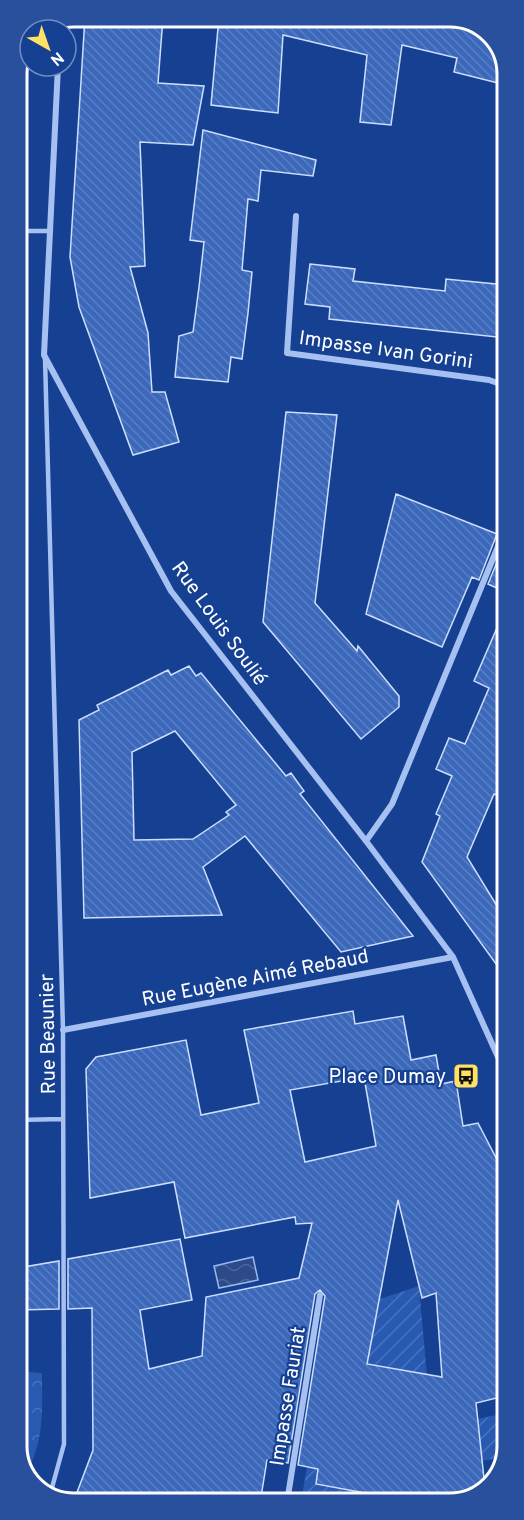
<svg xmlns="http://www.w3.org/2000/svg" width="524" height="1520" font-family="Overpass,sans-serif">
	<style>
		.park { fill: url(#park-crowns) }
		.garden { fill: url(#garden-furrows) }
		.water { fill: url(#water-waves); stroke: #98baf3; stroke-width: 1.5 }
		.building { fill: url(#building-back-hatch); stroke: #cddefc; stroke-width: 1.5; fill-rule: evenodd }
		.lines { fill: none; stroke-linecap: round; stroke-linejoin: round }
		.lane { stroke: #a6c1f1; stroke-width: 4.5 }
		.street { stroke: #a6c1f1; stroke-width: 6 }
		.labels { text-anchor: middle; stroke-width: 4.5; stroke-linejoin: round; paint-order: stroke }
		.street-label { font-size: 20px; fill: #fff; stroke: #164193 }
		.poi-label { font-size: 20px; fill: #fff; stroke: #164193; text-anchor: end }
		.rim { fill: none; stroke: #fff; stroke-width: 3 }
	</style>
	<defs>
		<pattern id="park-crowns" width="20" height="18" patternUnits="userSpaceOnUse" patternTransform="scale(1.5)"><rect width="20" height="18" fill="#295ab2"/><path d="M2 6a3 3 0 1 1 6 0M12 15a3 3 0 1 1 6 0" fill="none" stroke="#4973be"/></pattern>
		<pattern id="garden-furrows" width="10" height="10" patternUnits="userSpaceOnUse" patternTransform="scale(1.5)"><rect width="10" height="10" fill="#295ab2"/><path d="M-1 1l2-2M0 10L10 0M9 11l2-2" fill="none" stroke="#4973be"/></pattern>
		<pattern id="water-waves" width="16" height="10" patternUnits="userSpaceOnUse" patternTransform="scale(1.5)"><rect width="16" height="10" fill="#2c4b88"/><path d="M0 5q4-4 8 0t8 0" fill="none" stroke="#4c669a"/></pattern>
		<pattern id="building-back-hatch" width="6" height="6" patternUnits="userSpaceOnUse" patternTransform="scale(1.5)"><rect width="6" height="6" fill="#3b68ba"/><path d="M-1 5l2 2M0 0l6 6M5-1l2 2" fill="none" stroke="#587fc4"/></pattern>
	</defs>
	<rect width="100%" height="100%" fill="#164193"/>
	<path class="park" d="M 18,1371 L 42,1373 C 42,1408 45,1441 26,1473 L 18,1461 Z"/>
	<path class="garden" d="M 419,1286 L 427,1377 L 395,1398 L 403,1370 L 367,1364 L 380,1299 Z
		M 507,1413 L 507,1446 L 504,1457 L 481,1461 L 477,1419 Z
		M 307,1467 L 318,1469 L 316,1484 L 413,1502 L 301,1502 Z"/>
	<path class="water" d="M 253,1257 L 258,1280 L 219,1288 L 214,1266 Z"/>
	<path class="building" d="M 85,17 L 163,17 L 158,83 L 204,86 L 193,145 L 140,142 L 145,266 L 130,267 L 148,333 L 152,392 L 165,392 L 179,442 L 133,455 L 79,307 L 70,257 Z
		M 219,17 L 457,17 L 488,31 L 506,59 L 506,85 L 454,72 L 457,58 L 402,45 L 391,125 L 360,122 L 367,55 L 283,35 L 278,113 L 211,105 Z
		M 203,130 L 316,160 L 313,176 L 261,170 L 258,201 L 248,199 L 242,270 L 252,272 L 248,313 L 242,359 L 231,357 L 228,382 L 175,377 L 179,336 L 193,332 L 199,287 L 204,242 L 190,240 Z
		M 310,264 L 355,269 L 353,281 L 445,291 L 446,279 L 506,285 L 506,338 L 329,319 L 330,307 L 305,304 Z
		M 286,412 L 337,415 L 315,603 L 357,651 L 358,646 L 399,696 L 399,707 L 361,739 L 263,622 Z
		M 396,494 L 497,534 L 479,580 L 472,577 L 442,647 L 366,614 Z
		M 506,540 L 506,592 L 488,584 Z
		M 506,607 L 507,799 L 494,794 L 467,857 L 497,906 L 507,901 L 507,979 L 422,862 L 440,816 L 436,814 L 452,776 L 436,769 L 449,738 L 465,744 L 489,688 L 474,681 Z
		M 189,666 L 196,676 L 201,673 L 286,776 L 291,773 L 304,791 L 300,794 L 413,936 L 341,952 L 245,836 L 203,867 L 222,915 L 84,918 L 79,720 L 99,710 L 97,705 L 118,695 L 168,670 L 171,675 ZM 175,731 L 236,805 L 226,812 L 229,815 L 193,839 L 134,840 L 132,752 Z
		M 353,1011 L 355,1024 L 403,1016 L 411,1060 L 436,1055 L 441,1084 L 456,1081 L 463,1126 L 478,1123 L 507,1179 L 505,1396 L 476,1403 L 485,1488 L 465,1502 L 414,1502 L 316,1484 L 318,1469 L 298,1465 L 325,1296 L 320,1290 L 315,1294 L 288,1463 L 267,1460 L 260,1503 L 73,1503 L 93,1450 L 92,1308 L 68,1309 L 68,1259 L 180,1239 L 192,1300 L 140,1310 L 149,1369 L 202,1356 L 206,1297 L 299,1278 L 312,1223 L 296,1224 L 295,1217 L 185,1238 L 174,1182 L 90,1198 L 86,1069 L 96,1057 L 186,1040 L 201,1115 L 259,1103 L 244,1030 ZM 364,1077 L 376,1146 L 305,1162 L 290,1090 ZM 398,1200 L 422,1298 L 436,1293 L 442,1377 L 367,1364 Z
		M 59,1261 L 59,1309 L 18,1310 L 18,1268 Z"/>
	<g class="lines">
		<path class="lane" d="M 17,231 L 51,231
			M 45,358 L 63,1030 L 64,1444 L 50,1495
			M 18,1120 L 63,1119"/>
		<path class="street" d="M 60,30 L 60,22
			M 58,66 L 44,355 L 171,591 L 366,841 L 453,957 L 507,1077
			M 296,216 L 287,353 L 489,380 L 506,386
			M 366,841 L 392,804 L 506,527
			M 63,1030 L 453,957
			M 287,1502 L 320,1295"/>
	</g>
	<defs>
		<symbol id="bus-square" viewBox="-11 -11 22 22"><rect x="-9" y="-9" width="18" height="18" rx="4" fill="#ffe166" stroke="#164193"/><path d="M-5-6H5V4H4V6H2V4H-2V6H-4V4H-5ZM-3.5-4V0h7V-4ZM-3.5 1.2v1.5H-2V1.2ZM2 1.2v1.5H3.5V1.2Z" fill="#111"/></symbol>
	</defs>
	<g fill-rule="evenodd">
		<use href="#bus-square" x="451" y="1061" width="30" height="30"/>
	</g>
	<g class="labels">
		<g class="street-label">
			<text transform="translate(386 349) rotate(8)" y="7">Impasse Ivan Gorini</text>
			<text transform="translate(220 623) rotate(54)" y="7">Rue Louis Soulié</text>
			<text transform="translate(255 977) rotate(-11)" y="7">Rue Eugène Aimé Rebaud</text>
			<text transform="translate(47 1034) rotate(-91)" y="7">Rue Beaunier</text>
			<text transform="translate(287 1396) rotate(-81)" y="7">Impasse Fauriat</text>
		</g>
		<g class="poi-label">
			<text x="446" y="1083">Place Dumay</text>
		</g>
	</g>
	<path d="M0 0H524V1520H0ZM74 27H450A47 47 0 0 1 497 74V1446A47 47 0 0 1 450 1493H74A47 47 0 0 1 27 1446V74A47 47 0 0 1 74 27Z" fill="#29509c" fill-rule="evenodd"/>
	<path class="rim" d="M74 27H450A47 47 0 0 1 497 74V1446A47 47 0 0 1 450 1493H74A47 47 0 0 1 27 1446V74A47 47 0 0 1 74 27Z"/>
	<g transform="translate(48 48) rotate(140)"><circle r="28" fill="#164193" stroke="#738dbe" stroke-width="1.5"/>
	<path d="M0-4.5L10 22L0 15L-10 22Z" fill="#ffe166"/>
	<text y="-9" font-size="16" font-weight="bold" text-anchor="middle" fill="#ffffff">N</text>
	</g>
</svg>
